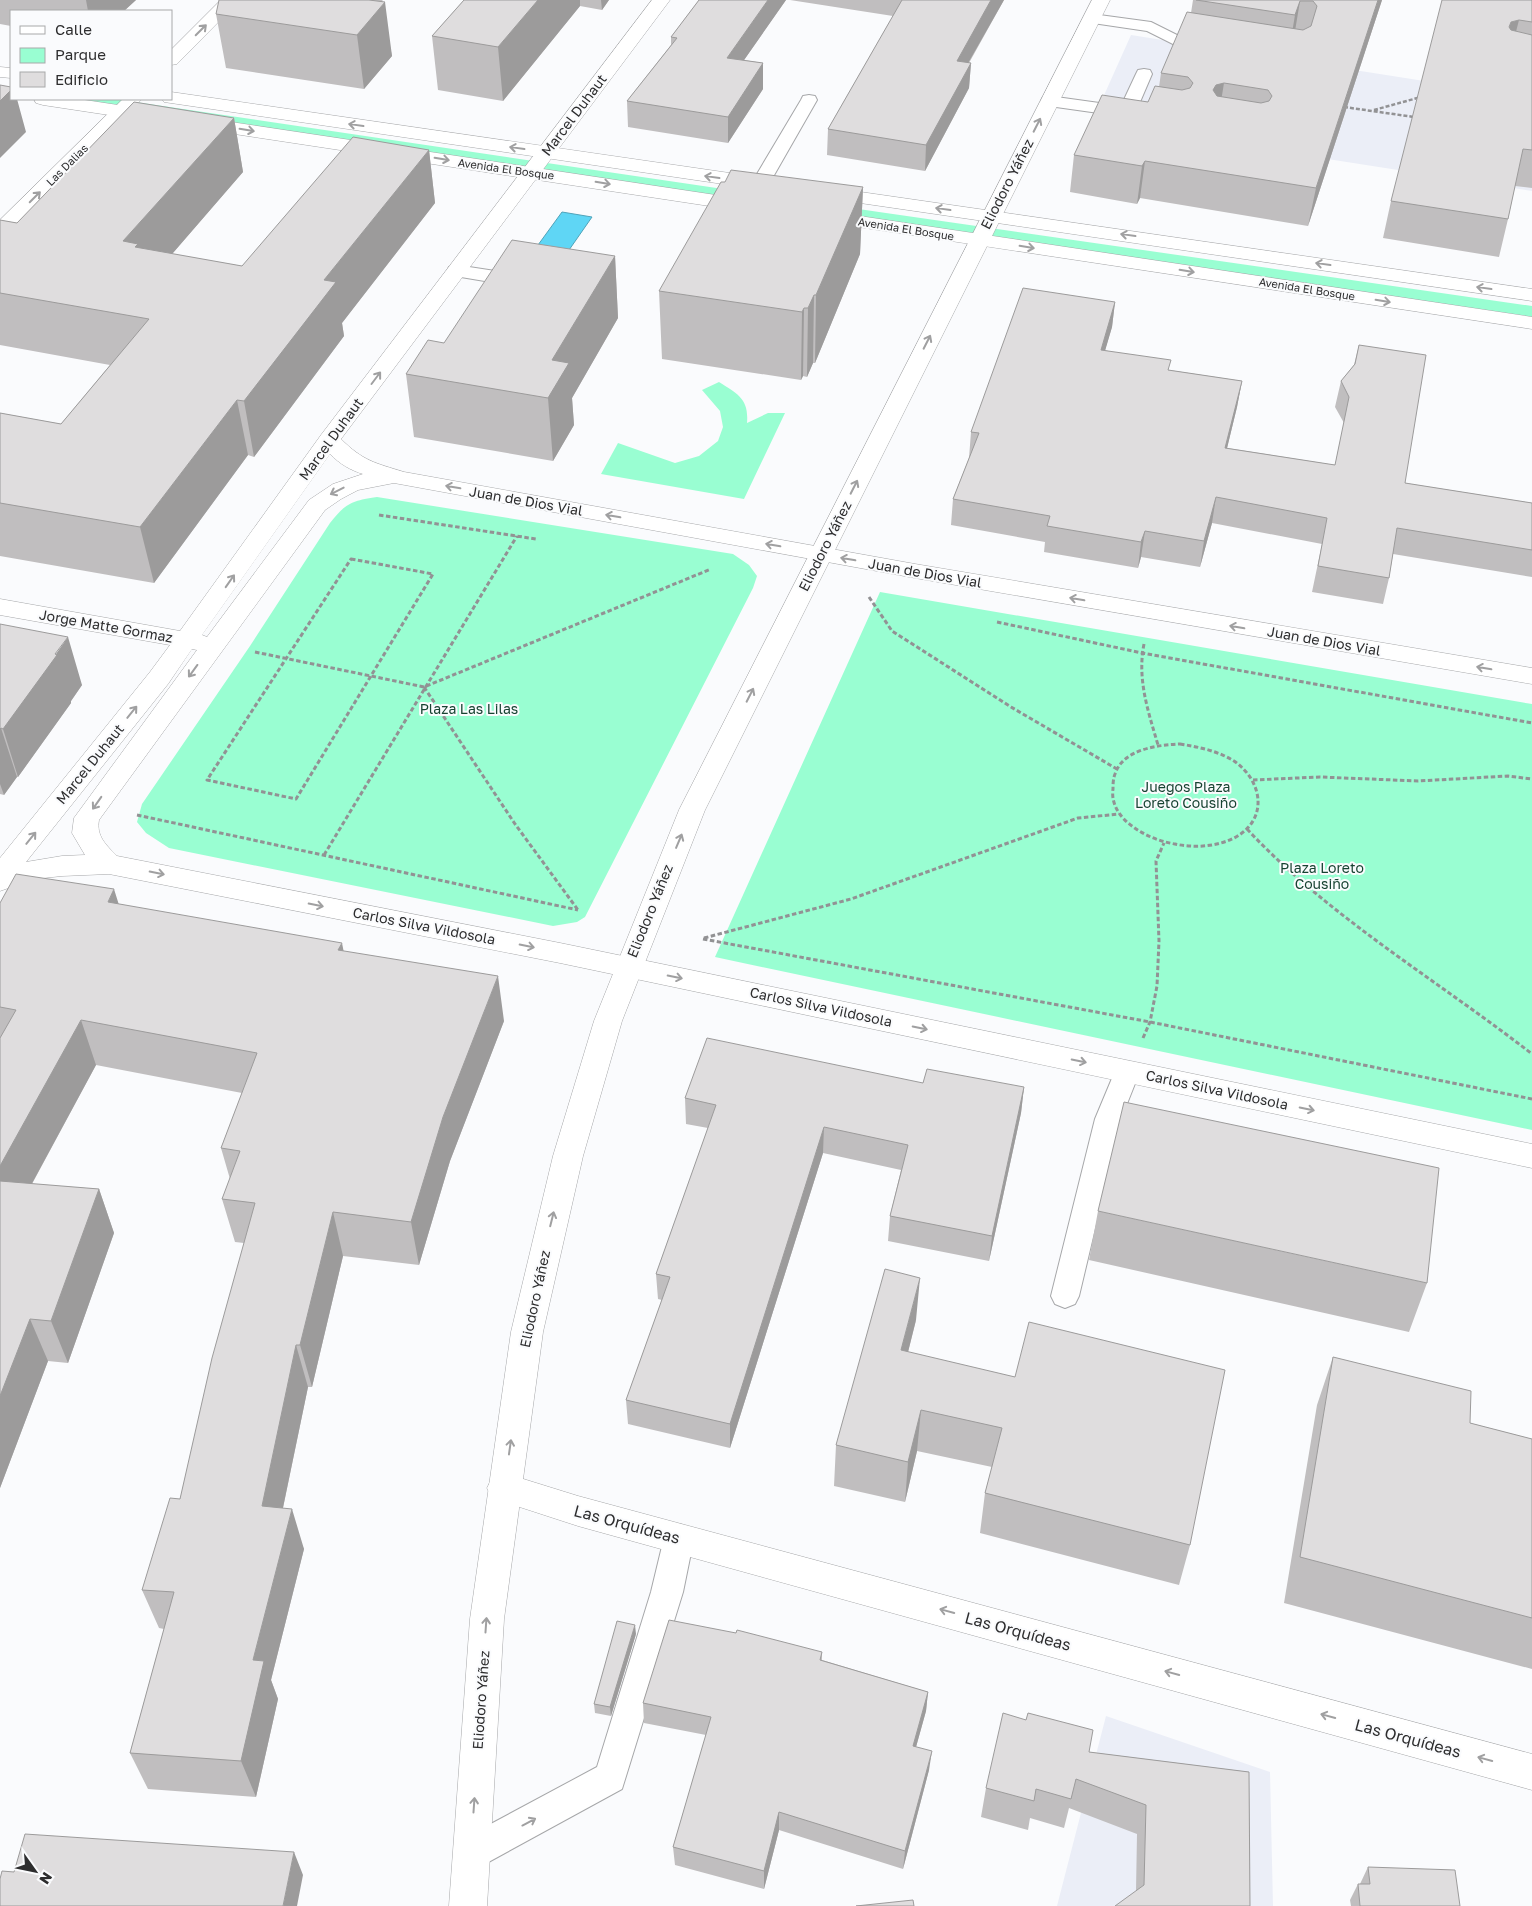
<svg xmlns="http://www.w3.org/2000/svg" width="1532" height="1906" font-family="'Golos Text',sans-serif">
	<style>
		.built { fill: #ebeef7 }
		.green { fill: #99fed2 }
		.water { fill: #5fd6f5; stroke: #50a3b9 }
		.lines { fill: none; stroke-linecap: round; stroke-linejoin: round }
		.service-casing { stroke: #a6a7a9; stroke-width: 2 }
		.minor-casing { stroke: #a6a7a9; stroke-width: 1 }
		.tertiary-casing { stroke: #a6a7a9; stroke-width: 1 }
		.primary-casing { stroke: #a6a7a9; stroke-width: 1 }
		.path-far1 { stroke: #929294; stroke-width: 2.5; stroke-dasharray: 4 2; stroke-linecap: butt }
		.path { stroke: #929294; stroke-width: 3; stroke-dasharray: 4.5 2.5; stroke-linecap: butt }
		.service { fill: #fff; fill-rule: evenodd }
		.minor { fill: #fff; fill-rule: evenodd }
		.tertiary { fill: #fff; fill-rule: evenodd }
		.primary { fill: #fff; fill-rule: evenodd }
		.wall { fill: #c0bebf }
		.shaded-wall { fill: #9c9b9b }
		.building { fill: #dfddde; stroke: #9c9b9b; fill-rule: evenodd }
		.oneway { stroke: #a0a0a1 }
		.labels { text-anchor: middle; stroke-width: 4; stroke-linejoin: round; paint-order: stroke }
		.far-street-label { font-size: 11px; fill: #2d2d2e; stroke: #fafbfd }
		.street-label { font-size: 14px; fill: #2d2d2e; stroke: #fafbfd }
		.park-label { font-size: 14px; fill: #174332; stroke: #fafbfd }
		.near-street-label { font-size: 16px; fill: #2d2d2e; stroke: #fafbfd }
	</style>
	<rect width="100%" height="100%" fill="#fafbfd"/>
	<path class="built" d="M 1131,35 L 1532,98 L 1532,191 L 1092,122 Z
		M 1106,1716 L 1270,1772 L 1273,1906 L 1057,1906 Z"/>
	<path class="green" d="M 66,99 L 115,99 L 879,212 L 1532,306 L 1532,317 Z
		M 719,382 C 738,394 749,399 747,423 L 768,413 L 785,413 L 744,499 L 601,474 L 618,443 L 675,463 L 699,456 L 718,441 L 723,427 L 720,411 L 702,390 Z
		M 377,497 L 733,554 L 749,565 L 757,576 L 753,588 L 585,917 L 577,922 L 553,926 L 169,848 L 146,833 L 137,822 L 142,804 L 250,646 L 330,523 C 346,503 351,501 377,497 Z
		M 880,592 L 1532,704 L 1532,1130 L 715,957 Z"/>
	<path class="water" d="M 562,212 L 592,217 L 569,250 L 538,245 Z"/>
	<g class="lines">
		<defs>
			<path id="service" d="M 1092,14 L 1151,22 L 1179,36 L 1214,42 L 1216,45 L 1214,48 L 1208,50 L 1175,45 L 1147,31 L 1086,22 L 1084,19 L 1086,16 Z
				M 1144,69 L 1150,70 L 1152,74 L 1134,116 L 1127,117 L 1049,106 L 1043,105 L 1041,101 L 1043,97 L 1049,96 L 1121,106 L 1136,74 L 1138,70 Z
				M 809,95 L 815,96 L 817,100 L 769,184 L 766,188 L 760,189 L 754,188 L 751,184 L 801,100 L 803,96 Z
				M 456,265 L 521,275 L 528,277 L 530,281 L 528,285 L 521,287 L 449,275 L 447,271 L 449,267 Z
				M 1127,1061 L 1136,1064 L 1140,1071 L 1121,1119 L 1079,1296 L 1075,1304 L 1065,1308 L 1055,1304 L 1051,1296 L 1095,1119 L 1118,1064 Z
				M 679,1524 L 690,1528 L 694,1538 L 683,1592 L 622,1789 L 483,1865 L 471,1870 L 459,1865 L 454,1853 L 459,1841 L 597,1767 L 651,1592 L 664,1538 L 668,1528 Z"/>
			<path id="minor" d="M 221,0 L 240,0 L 177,64 L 171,65 L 171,50 Z
				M 652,0 L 670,0 L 341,439 C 363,461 375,463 404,472 L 915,564 L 1532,668 L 1532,684 L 915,578 L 394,483 L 358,490 L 341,499 L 325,510 L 99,820 C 96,836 106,845 117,856 L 560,943 L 1532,1144 L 1532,1168 L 560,963 L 109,874 L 62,876 L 34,879 L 0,891 L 0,858 L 150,672 L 170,645 L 0,615 L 0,599 L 180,631 L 321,435 ZM 330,454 C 340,464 350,470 363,474 L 333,484 L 309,500 L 207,637 L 202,635 ZM 192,649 L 197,650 L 74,818 L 72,833 L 85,855 L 62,856 L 26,862 L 168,684 Z
				M 123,99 L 142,99 L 7,235 L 0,237 L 0,220 Z
				M 504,1473 L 578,1496 L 1532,1754 L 1532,1790 L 578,1526 L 492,1498 L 487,1488 L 492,1478 Z"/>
			<path id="tertiary" d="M 0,67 L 11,68 L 11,78 L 0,77 Z
				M 171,92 L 764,178 L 771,180 L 774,184 L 771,188 L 764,190 L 164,102 L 162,99 L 171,99 Z
				M 34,99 L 78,99 L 749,200 L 756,202 L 759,206 L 756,210 L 749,212 L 43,105 L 36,103 Z
				M 826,187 L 1532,289 L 1532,301 L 819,197 L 816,193 L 819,189 Z
				M 826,211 L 1532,317 L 1532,329 L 819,221 L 816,217 L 819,213 Z"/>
			<path id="primary" d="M 1092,0 L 1110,0 L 705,810 L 622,1021 L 583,1156 L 543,1332 L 504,1619 L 487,1906 L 449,1906 L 470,1619 L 511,1332 L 553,1156 L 594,1021 L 679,810 Z"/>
		</defs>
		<use href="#service" class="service-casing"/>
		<use href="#minor" class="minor-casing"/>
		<use href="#tertiary" class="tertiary-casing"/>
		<use href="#primary" class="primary-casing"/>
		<path class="path-far1" d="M 1344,107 L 1414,117
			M 1374,110 L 1421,97"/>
		<path class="path" d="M 379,515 L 536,539
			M 351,559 L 433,574 L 296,799 L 207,780 Z
			M 869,597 L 892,631 L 1011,707 L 1117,769
			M 997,622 L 1142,653 L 1532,723
			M 1144,644 C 1137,679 1148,711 1158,745
			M 255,652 L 424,687 L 711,569
			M 424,687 L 515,824 L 578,910
			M 1180,744 C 1199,747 1218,751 1234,761 C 1263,781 1269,820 1234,838 C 1216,847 1194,848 1175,844 C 1157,841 1141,834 1127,822 C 1118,814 1111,802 1113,789 C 1113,785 1113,779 1115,774 C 1123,749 1158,745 1180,744 Z
			M 1253,780 L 1320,777 L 1418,781 L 1508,776 L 1532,779
			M 137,815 L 578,910
			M 1247,829 C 1329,917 1437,980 1532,1054
			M 324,855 L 517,536
			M 704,938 L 851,899 L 1078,818 L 1119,814
			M 703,939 L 1150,1022 L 1532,1099
			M 1143,1038 L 1150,1022 L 1157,986 L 1159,941 L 1156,861 L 1164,843"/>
		<use href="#service" class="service"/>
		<use href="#minor" class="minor"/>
		<use href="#tertiary" class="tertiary"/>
		<use href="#primary" class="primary"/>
	</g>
	<path class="wall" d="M 0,0 L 136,0 L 124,11 L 11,11 L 11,26 L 0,24 Z
		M 219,0 L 383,0 L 381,2 L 392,56 L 364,89 L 226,68 L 216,14 Z
		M 464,0 L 609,0 L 602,10 L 580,6 L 503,101 L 438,90 L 432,36 Z
		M 699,0 L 786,0 L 744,60 L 763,63 L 763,89 L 728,143 L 628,127 L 627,101 L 671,45 L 671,37 Z
		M 790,0 L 1004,0 L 969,63 L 971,63 L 969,88 L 925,171 L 827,155 L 828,129 L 893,16 Z
		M 1193,0 L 1382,0 L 1308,226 L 1140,198 L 1137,204 L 1070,192 L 1074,155 L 1148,102 L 1159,87 L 1161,73 L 1191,13 Z
		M 1532,0 L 1532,188 L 1515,186 L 1508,219 L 1499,257 L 1383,238 L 1391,201 Z
		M 234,118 L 243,172 L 172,254 L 242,266 L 429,150 L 435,203 L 342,323 L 344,336 L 254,457 L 248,455 L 154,583 L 0,556 L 0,413 L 61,424 L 110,365 L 0,345 L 0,220 L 17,223 Z
		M 863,187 L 860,254 L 815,363 L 813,363 L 807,377 L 803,376 L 801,380 L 662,359 L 659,291 Z
		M 615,256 L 618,318 L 572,398 L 574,425 L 553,461 L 414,437 L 406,374 L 444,343 Z
		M 1115,302 L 1112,327 L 1105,350 L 1169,370 L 1242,381 L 1237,407 L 1227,448 L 1335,465 L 1344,423 L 1335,407 L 1341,381 L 1354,365 L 1359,345 L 1405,483 L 1532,503 L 1532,577 L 1393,554 L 1389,578 L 1383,604 L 1312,592 L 1322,544 L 1212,523 L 1200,567 L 1141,557 L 1138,568 L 1044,552 L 1045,542 L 951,525 L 953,499 L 969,458 L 971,432 Z
		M 0,624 L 82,685 L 71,701 L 71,703 L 18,777 L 17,777 L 4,795 L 0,794 Z
		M 0,903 L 119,904 L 343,951 L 504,1021 L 450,1161 L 419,1265 L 343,1256 L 312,1387 L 308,1387 L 283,1508 L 304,1549 L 271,1680 L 278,1699 L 256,1797 L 148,1789 L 130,1753 L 164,1629 L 159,1628 L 142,1590 L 180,1499 L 244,1243 L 235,1242 L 222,1199 L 230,1179 L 221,1148 L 242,1093 L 96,1065 L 32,1184 L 99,1189 L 114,1233 L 68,1363 L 48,1361 L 0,1488 Z
		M 923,1083 L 1024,1087 L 1021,1113 L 989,1261 L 888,1241 L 890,1216 L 901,1170 L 823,1153 L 730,1448 L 628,1424 L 626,1400 L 662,1300 L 658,1299 L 656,1274 L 708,1128 L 686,1124 L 685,1098 Z
		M 1098,1211 L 1427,1283 L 1409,1332 L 1089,1260 Z
		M 916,1320 L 908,1352 L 1190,1545 L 1179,1585 L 980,1533 L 985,1493 L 992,1467 L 917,1451 L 905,1502 L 834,1486 L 836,1445 Z
		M 1333,1357 L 1470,1423 L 1532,1439 L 1532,1669 L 1284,1603 L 1317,1405 Z
		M 636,1634 L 611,1716 L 595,1713 L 594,1704 Z
		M 822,1652 L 822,1660 L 928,1692 L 926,1711 L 916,1747 L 929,1770 L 903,1869 L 779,1830 L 764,1889 L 675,1865 L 673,1847 L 706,1735 L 644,1723 L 643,1703 Z
		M 1089,1752 L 1249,1772 L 1250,1906 L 1136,1891 L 1137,1834 L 1069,1808 L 1064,1828 L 1030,1818 L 1028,1830 L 981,1817 L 986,1788 Z
		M 1368,1867 L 1460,1906 L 1351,1906 L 1350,1900 L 1358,1884 L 1360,1884 Z"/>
	<path class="shaded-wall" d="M 86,0 L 136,0 L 124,11 L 88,11 Z
		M 538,0 L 580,0 L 580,6 L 503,101 L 498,47 Z
		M 601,0 L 609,0 L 602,10 Z
		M 768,0 L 786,0 L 728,83 L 727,58 Z
		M 991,0 L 1004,0 L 955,86 L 957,61 Z
		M 1378,0 L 1382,0 L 1308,226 L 1316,188 Z
		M 1300,1 L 1294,37 L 1289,51 L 1295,15 Z
		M 385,2 L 392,56 L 364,89 L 357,35 Z
		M 1519,20 L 1510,55 L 1509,27 L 1511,22 Z
		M 763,63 L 763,89 L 728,143 L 728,117 Z
		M 971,63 L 969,88 L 925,171 L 926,145 Z
		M 1224,83 L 1218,120 L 1213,90 L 1216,85 Z
		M 11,90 L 11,99 L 17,99 L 26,132 L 0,158 L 0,101 Z
		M 234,118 L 243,172 L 147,283 L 123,241 Z
		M 429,150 L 435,203 L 342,323 L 344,336 L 254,457 L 244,401 L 324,280 Z
		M 1145,161 L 1140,198 L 1137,204 L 1142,166 Z
		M 863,187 L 860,254 L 815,363 L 816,295 Z
		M 615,256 L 618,318 L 572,398 L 574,425 L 553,461 L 548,398 L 552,360 Z
		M 814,295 L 813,363 L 807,377 L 808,308 Z
		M 1115,302 L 1112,327 L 1098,375 L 1101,350 Z
		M 804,308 L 803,376 L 801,380 L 802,312 Z
		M 1242,381 L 1237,407 L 1221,473 L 1225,448 Z
		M 237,400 L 248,455 L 154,583 L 140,527 Z
		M 1216,497 L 1212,523 L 1200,567 L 1204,541 Z
		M 1145,531 L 1141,557 L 1138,568 L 1141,542 Z
		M 68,637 L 82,685 L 71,701 L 71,703 L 18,777 L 3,729 Z
		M 1,728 L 17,777 L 4,795 L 0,784 L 0,729 Z
		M 114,889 L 128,934 L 108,902 Z
		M 342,943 L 351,988 L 338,950 Z
		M 498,976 L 504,1021 L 450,1161 L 419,1265 L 411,1222 L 443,1117 Z
		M 81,1020 L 96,1065 L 10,1224 L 0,1200 L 0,1166 Z
		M 1024,1087 L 1021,1113 L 989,1261 L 992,1236 Z
		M 824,1127 L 823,1153 L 730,1448 L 730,1424 Z
		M 99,1189 L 114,1233 L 68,1363 L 51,1321 Z
		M 333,1212 L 343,1256 L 312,1387 L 300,1345 Z
		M 920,1278 L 916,1320 L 898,1392 L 901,1350 Z
		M 30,1319 L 48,1361 L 0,1488 L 0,1396 Z
		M 296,1345 L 308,1387 L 275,1546 L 262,1506 Z
		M 921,1410 L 917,1451 L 905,1502 L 908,1462 Z
		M 292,1509 L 304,1549 L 271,1680 L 278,1699 L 256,1797 L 241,1761 L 253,1660 Z
		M 635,1625 L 636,1634 L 611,1716 L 610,1707 Z
		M 928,1692 L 926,1711 L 911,1765 L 913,1746 Z
		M 932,1751 L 929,1770 L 903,1869 L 905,1851 Z
		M 779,1812 L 779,1830 L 764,1889 L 764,1871 Z
		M 294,1852 L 303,1875 L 297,1906 L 283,1906 Z"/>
	<path class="building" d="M 219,0 L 369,0 L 385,2 L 357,35 L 216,14 Z
		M 464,0 L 538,0 L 498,47 L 432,36 Z
		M 699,0 L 768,0 L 727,58 L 763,63 L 728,117 L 627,101 L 677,38 L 671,37 Z
		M 902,0 L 991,0 L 957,61 L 971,63 L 926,145 L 828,129 Z
		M 1196,0 L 1378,0 L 1316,188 L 1145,161 L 1142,166 L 1074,155 L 1102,95 L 1148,102 L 1155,86 L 1182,90 L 1190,88 L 1193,83 L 1188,77 L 1161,73 L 1187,12 L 1303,30 L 1311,26 L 1317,6 L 1313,1 L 1300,1 L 1295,15 ZM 1224,83 L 1268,90 L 1272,96 L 1269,101 L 1261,103 L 1217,96 L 1213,90 L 1216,85 Z
		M 1442,0 L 1532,0 L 1532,22 L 1519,20 L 1511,22 L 1509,27 L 1511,30 L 1532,35 L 1532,150 L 1523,149 L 1508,219 L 1391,201 Z
		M 0,85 L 11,87 L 11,90 L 0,101 Z
		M 134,102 L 234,118 L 123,241 L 138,244 L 135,247 L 242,266 L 353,137 L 429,150 L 324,280 L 336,282 L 244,401 L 237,400 L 140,527 L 0,503 L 0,413 L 61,424 L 149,319 L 0,293 L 0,220 L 17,223 Z
		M 731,170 L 863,187 L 816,295 L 814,295 L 808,308 L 804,308 L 802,312 L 659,291 L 721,182 L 725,182 Z
		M 512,240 L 615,256 L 552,360 L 569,363 L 548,398 L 406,374 L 428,340 L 444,343 Z
		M 1023,288 L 1115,302 L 1101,350 L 1171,360 L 1168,370 L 1242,381 L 1225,448 L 1335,465 L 1349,397 L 1341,381 L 1355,364 L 1359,345 L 1426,355 L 1405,483 L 1532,503 L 1532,550 L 1397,528 L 1389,578 L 1318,566 L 1327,518 L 1216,497 L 1204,541 L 1145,531 L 1141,542 L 1047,526 L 1050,516 L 953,499 L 979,433 L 971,432 Z
		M 0,624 L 68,637 L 55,654 L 57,655 L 3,729 L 1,728 L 0,729 Z
		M 16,874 L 114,889 L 108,902 L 342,943 L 338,950 L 498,976 L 443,1117 L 411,1222 L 333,1212 L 300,1345 L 296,1345 L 262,1506 L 292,1509 L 253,1660 L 264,1661 L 241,1761 L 130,1753 L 174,1592 L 142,1590 L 170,1498 L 180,1499 L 212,1358 L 255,1203 L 222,1199 L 240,1151 L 221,1148 L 257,1053 L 81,1020 L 0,1166 L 0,1038 L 16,1010 L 0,1007 L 0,903 Z
		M 707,1038 L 923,1083 L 927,1069 L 1024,1087 L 992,1236 L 890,1216 L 908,1145 L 824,1127 L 730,1424 L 626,1400 L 670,1277 L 656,1274 L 716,1105 L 685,1098 Z
		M 1124,1102 L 1439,1168 L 1427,1283 L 1098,1211 Z
		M 0,1181 L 99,1189 L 51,1321 L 30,1319 L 0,1396 Z
		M 885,1269 L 920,1278 L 901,1350 L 1015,1377 L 1029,1322 L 1225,1370 L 1190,1545 L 985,1493 L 1002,1428 L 921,1410 L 908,1462 L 836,1445 Z
		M 1333,1357 L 1471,1391 L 1470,1423 L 1532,1439 L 1532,1618 L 1300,1557 Z
		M 669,1620 L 736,1633 L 737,1630 L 822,1652 L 820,1660 L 928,1692 L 913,1746 L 932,1751 L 905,1851 L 779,1812 L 764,1871 L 673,1847 L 711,1717 L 643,1703 Z
		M 617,1621 L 635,1625 L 610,1707 L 594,1704 Z
		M 1003,1713 L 1026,1720 L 1028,1713 L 1093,1730 L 1089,1752 L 1249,1772 L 1250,1906 L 1115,1906 L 1144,1885 L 1146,1805 L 1076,1779 L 1071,1799 L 1036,1789 L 1034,1801 L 986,1788 Z
		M 25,1834 L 294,1852 L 283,1906 L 0,1906 L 0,1879 L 2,1871 L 14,1872 Z
		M 1368,1867 L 1455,1870 L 1460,1906 L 1360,1906 L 1358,1884 L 1370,1884 Z
		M 913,1900 L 914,1906 L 856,1906 Z"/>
	<defs><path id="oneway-shaft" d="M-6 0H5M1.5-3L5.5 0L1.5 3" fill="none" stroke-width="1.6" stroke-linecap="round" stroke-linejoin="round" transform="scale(1.25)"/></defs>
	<g class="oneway">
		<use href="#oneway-shaft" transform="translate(201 30) rotate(-45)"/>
		<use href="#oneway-shaft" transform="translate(356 125) rotate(-172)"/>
		<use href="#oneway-shaft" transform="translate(1037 125) rotate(-63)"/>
		<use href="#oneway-shaft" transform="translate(247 130) rotate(9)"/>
		<use href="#oneway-shaft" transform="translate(517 148) rotate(-172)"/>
		<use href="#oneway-shaft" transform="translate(442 159) rotate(9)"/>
		<use href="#oneway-shaft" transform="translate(712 177) rotate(-172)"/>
		<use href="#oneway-shaft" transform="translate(603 183) rotate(9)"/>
		<use href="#oneway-shaft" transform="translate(35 197) rotate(-45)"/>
		<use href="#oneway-shaft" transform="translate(943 209) rotate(-172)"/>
		<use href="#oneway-shaft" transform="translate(1128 235) rotate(-172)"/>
		<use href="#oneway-shaft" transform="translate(1027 247) rotate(9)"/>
		<use href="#oneway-shaft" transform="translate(1323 264) rotate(-172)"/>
		<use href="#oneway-shaft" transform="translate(1187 271) rotate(9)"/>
		<use href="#oneway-shaft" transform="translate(1484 288) rotate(-172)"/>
		<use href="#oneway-shaft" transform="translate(1383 301) rotate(9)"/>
		<use href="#oneway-shaft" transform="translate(927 342) rotate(-63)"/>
		<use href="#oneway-shaft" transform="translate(376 378) rotate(-53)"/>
		<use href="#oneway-shaft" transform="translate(453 487) rotate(-170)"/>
		<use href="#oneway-shaft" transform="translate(854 487) rotate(-63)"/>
		<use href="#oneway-shaft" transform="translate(337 491) rotate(153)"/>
		<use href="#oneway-shaft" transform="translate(613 516) rotate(-170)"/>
		<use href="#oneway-shaft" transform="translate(773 545) rotate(-170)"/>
		<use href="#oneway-shaft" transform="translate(848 559) rotate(-170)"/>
		<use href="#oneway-shaft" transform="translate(230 581) rotate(-55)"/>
		<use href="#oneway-shaft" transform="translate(1077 599) rotate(-170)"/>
		<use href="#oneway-shaft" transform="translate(1237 627) rotate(-170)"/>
		<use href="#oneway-shaft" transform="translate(1484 668) rotate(-170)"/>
		<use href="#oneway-shaft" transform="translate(193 671) rotate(126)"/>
		<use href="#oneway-shaft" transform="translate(750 695) rotate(-63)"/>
		<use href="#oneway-shaft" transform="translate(132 712) rotate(-51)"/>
		<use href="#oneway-shaft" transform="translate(97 803) rotate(125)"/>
		<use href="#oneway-shaft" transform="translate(31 838) rotate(-51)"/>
		<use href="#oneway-shaft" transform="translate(679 841) rotate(-67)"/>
		<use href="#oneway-shaft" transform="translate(157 873) rotate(11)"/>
		<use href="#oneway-shaft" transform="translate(316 905) rotate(11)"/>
		<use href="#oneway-shaft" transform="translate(527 946) rotate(11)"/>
		<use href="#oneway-shaft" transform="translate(675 977) rotate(11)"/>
		<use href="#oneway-shaft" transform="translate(920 1028) rotate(12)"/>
		<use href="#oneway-shaft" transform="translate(1079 1061) rotate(12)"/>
		<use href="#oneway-shaft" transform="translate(1307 1109) rotate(12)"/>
		<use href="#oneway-shaft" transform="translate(552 1219) rotate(-76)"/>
		<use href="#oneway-shaft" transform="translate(510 1447) rotate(-82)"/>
		<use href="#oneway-shaft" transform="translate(947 1611) rotate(-165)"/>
		<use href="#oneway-shaft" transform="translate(486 1625) rotate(-86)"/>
		<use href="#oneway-shaft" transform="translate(1172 1673) rotate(-165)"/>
		<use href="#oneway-shaft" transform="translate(1328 1716) rotate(-165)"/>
		<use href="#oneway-shaft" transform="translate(1485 1759) rotate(-165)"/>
		<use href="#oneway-shaft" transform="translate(474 1805) rotate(-86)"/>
		<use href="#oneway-shaft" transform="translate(529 1822) rotate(-28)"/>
	</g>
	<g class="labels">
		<g class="far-street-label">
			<text transform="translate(67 165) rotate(-45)" y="4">Las Dalias</text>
			<text transform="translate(506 169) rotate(8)" y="4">Avenida El Bosque</text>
			<text transform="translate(906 229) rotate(9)" y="4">Avenida El Bosque</text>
			<text transform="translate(1307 289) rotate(9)" y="4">Avenida El Bosque</text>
		</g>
		<g class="street-label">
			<text transform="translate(574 115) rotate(-53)" y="5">Marcel Duhaut</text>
			<text transform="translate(1007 184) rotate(-63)" y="5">Eliodoro Yáñez</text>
			<text transform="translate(331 439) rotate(-54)" y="5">Marcel Duhaut</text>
			<text transform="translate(526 501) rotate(10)" y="5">Juan de Dios Vial</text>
			<text transform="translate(825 546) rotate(-63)" y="5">Eliodoro Yáñez</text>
			<text transform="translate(925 573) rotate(10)" y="5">Juan de Dios Vial</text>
			<text transform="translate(106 626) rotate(10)" y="5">Jorge Matte Gormaz</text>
			<text transform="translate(1324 641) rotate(10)" y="5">Juan de Dios Vial</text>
			<text transform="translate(90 764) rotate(-51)" y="5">Marcel Duhaut</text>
			<text transform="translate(650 911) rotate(-68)" y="5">Eliodoro Yáñez</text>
			<text transform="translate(424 926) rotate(11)" y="5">Carlos Silva Vildosola</text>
			<text transform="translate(821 1007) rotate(12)" y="5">Carlos Silva Vildosola</text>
			<text transform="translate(1217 1090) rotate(12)" y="5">Carlos Silva Vildosola</text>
			<text transform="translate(535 1299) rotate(-78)" y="5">Eliodoro Yáñez</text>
			<text transform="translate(481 1700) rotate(-86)" y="5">Eliodoro Yáñez</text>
		</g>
		<g class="park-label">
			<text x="469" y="714">Plaza Las Lilas</text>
			<text x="1186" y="792">Juegos Plaza<tspan x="1186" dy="16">Loreto Cousiño</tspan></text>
			<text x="1322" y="873">Plaza Loreto<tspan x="1322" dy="16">Cousiño</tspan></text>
		</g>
		<g class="near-street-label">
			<text transform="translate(627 1524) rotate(15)" y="6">Las Orquídeas</text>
			<text transform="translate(1018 1631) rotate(15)" y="6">Las Orquídeas</text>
			<text transform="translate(1408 1738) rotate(15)" y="6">Las Orquídeas</text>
		</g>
	</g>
	<rect x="10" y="10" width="162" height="90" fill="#fafbfd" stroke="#a8a9aa"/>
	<rect x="20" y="26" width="25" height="8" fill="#ffffff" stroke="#a8a9aa"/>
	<text x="55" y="35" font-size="15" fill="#2d2d2e">Calle</text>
	<rect x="20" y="48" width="25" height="15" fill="#99fed2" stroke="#a8a9aa"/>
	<text x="55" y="60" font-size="15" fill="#2d2d2e">Parque</text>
	<rect x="20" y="72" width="25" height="15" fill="#dfddde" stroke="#a8a9aa"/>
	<text x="55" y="85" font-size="15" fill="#2d2d2e">Edificio</text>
	<g transform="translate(35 1871) rotate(123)" stroke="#fafbfd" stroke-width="4" paint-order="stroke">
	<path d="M0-4L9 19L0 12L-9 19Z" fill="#2d2d2e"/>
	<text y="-8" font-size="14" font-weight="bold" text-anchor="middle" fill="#2d2d2e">N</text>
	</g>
</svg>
